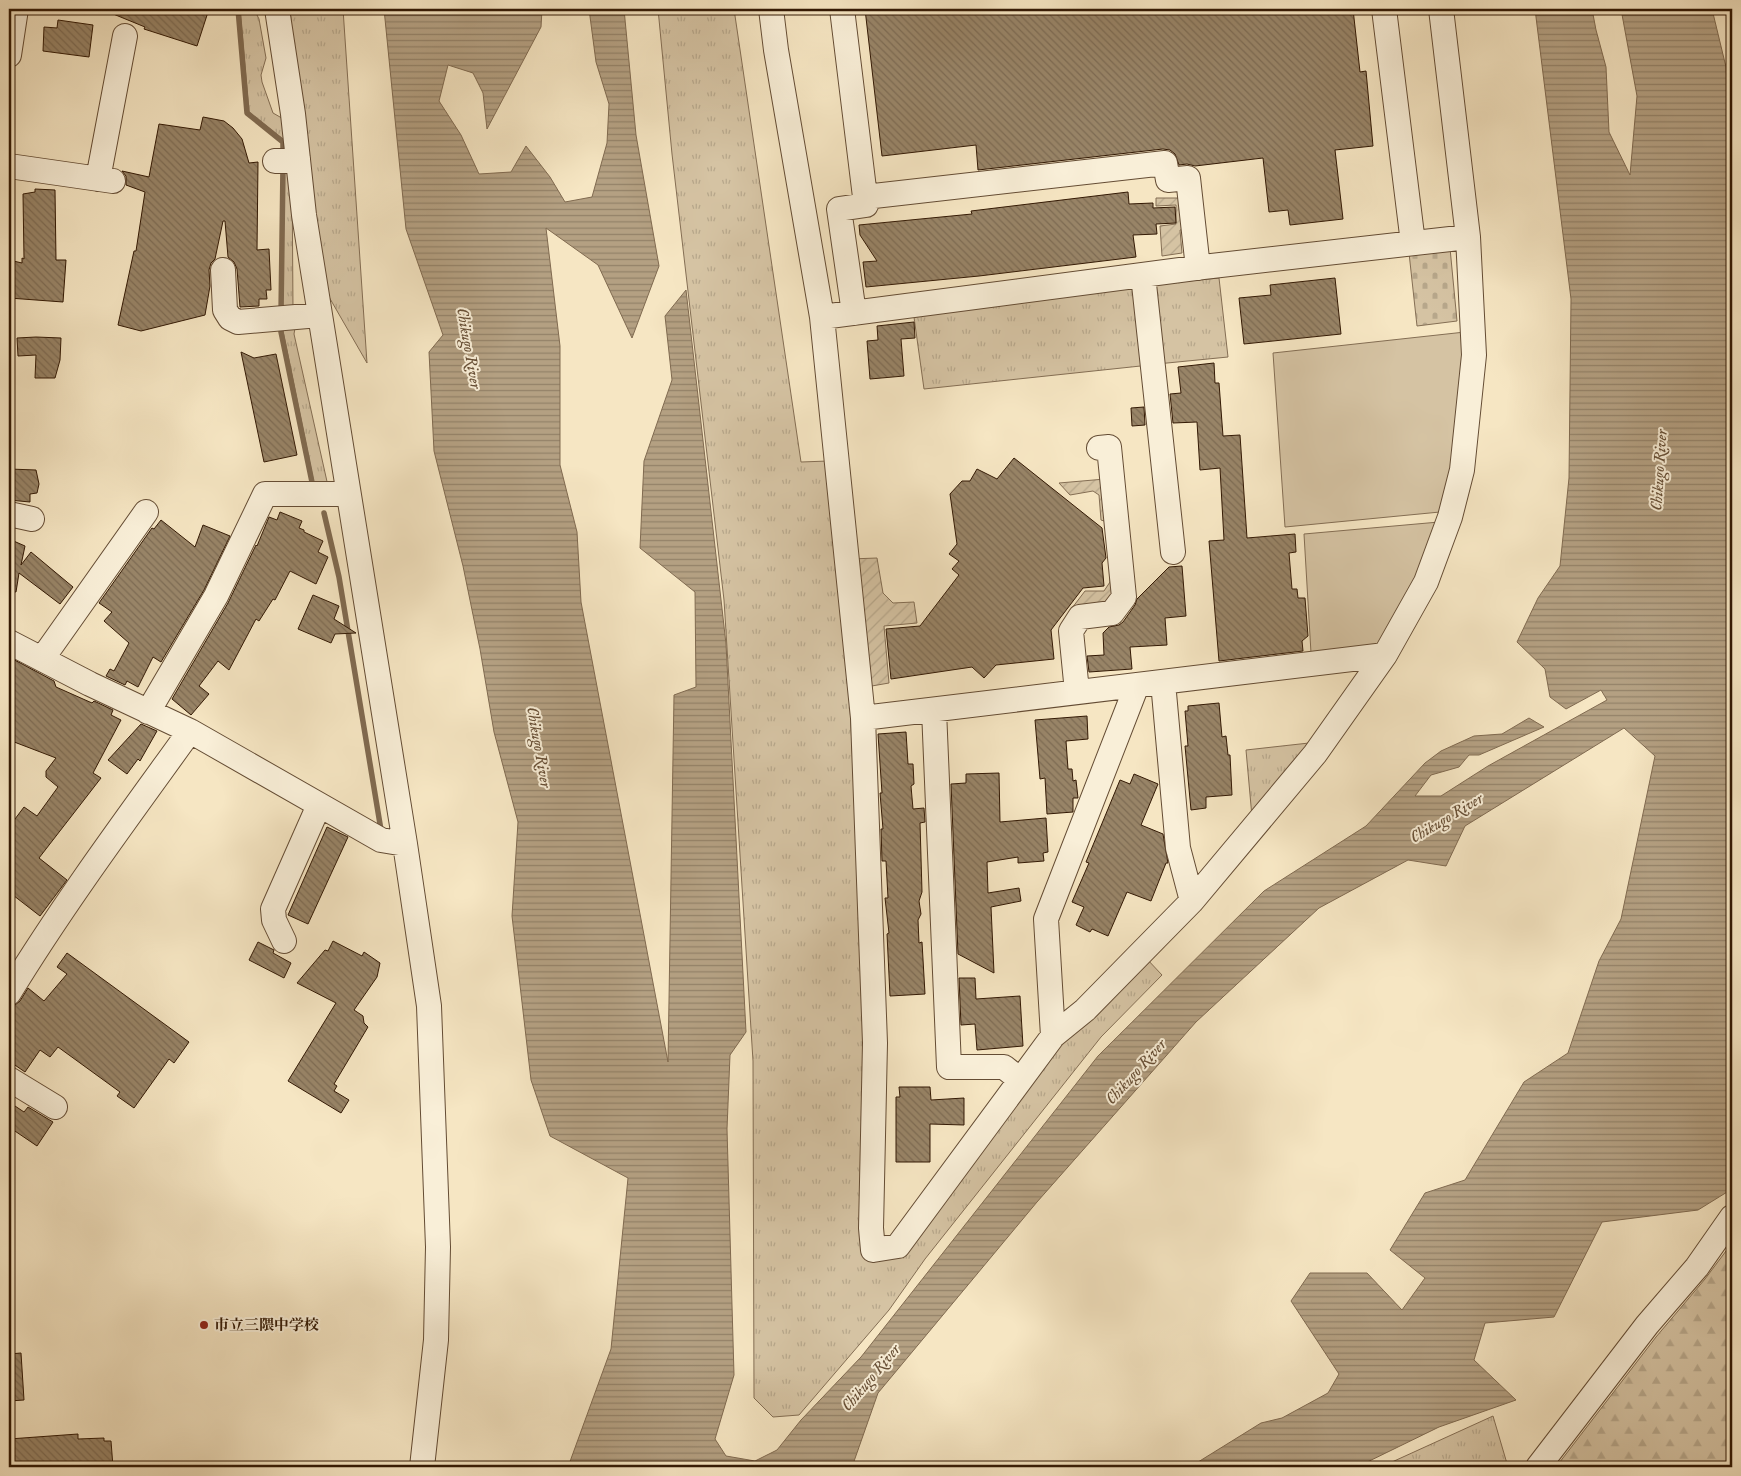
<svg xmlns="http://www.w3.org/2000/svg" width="1741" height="1476" font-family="'IM FELL English','Noto Serif JP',serif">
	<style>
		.grass { fill: url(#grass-tufts); stroke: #846e54 }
		.forest { fill: url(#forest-firs); stroke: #846e54 }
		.cemetery { fill: url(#cemetery-stones); stroke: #846e54 }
		.park { fill: #d5c3a3; stroke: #846e54 }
		.garden { fill: url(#garden-furrows); stroke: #846e54 }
		.water { fill: url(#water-rules); stroke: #806a50 }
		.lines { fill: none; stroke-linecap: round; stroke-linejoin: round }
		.stream { stroke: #806a50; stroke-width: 5.5 }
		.building { fill: url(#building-back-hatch); stroke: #331904 }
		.minor-casing { stroke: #644c34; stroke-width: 26 }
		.minor { stroke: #f9efd8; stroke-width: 24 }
		.poi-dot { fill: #8f2418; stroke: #f9efd8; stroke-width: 2 }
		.labels { text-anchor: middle; stroke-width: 4; stroke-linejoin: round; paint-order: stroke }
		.poi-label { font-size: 15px; font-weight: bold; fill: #331904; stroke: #f9efd8; text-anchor: start }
		.water-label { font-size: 16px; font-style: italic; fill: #674f36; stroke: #f9efd8 }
	</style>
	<defs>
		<pattern id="grass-tufts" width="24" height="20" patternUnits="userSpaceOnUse" patternTransform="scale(1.25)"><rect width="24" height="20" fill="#d5c3a3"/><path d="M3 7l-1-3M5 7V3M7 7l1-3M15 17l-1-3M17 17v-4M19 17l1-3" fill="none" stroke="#b7a78b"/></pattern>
		<pattern id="forest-firs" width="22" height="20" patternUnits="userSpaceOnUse" patternTransform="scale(1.25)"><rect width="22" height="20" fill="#d5c3a3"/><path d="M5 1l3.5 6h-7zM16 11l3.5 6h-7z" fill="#b7a78b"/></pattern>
		<pattern id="cemetery-stones" width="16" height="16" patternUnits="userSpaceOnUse" patternTransform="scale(1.25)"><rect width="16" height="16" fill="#d5c3a3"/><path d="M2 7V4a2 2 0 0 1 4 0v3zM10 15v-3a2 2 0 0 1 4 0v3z" fill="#b7a78b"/></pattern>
		<pattern id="garden-furrows" width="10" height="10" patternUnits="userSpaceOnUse" patternTransform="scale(1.25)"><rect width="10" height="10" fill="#d5c3a3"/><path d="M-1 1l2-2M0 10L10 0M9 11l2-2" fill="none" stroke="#b7a78b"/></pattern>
		<pattern id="water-rules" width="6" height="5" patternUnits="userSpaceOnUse" patternTransform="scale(1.25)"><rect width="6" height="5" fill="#b4a082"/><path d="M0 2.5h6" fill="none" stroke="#938268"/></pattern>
		<pattern id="building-back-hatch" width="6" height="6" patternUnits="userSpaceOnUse" patternTransform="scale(1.25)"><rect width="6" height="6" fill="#988467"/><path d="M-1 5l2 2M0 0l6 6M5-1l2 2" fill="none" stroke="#7d6b53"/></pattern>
	</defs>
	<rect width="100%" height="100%" fill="#f6e6c3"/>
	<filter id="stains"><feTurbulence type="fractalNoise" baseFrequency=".004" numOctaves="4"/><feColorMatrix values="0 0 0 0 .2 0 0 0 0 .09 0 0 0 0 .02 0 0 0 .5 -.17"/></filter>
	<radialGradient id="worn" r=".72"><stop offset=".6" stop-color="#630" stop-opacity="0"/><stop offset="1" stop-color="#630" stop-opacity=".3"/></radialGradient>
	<path class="grass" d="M 240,9 L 254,9 L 259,19 L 266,58 L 261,75 L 262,82 L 273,113 L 287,121 L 284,140 L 249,112 Z
		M 284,9 L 343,9 L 367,363 L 325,290 Z
		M 658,9 L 734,9 L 801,462 L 828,461 L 850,705 L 866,1041 L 861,1251 L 899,1256 L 1062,1037 L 1146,958 L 1162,975 L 1101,1037 L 925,1259 L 889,1310 L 799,1415 L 773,1417 L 754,1398 L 753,1061 L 724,600 L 672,154 Z
		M 292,168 L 293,310 L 282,310 L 284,169 Z
		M 1219,278 L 1228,357 L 1157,364 L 1148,285 Z
		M 1137,279 L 1150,365 L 924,389 L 913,310 Z
		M 296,322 L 294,334 L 328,486 L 315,488 L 283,331 L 284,324 Z
		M 1318,742 L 1252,817 L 1246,750 Z
		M 1493,1416 L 1508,1467 L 1381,1467 Z"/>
	<path class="forest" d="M 1732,1243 L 1732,1467 L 1556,1467 L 1656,1337 L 1705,1279 Z"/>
	<path class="cemetery" d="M 1450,248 L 1457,321 L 1417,326 L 1409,253 Z"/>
	<path class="park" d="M 1465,332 L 1454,469 L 1440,512 L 1285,527 L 1273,353 Z
		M 1439,522 L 1419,573 L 1382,646 L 1311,653 L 1304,534 Z"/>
	<path class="garden" d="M 1156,198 L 1184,198 L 1186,229 L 1180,230 L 1182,253 L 1162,256 L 1160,226 L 1176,224 L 1176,205 L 1156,206 Z
		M 1105,479 L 1110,523 L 1101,520 L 1099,495 L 1093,491 L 1070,495 L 1059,483 Z
		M 877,558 L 883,593 L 893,603 L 914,602 L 917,623 L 884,626 L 889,683 L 866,687 L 850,559 Z
		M 1110,559 L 1118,593 L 1106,609 L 1069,612 L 1085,591 L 1104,591 L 1110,582 Z"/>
	<path class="water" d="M 384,9 L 542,9 L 541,27 L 487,129 L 483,93 L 473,73 L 448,65 L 439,101 L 461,135 L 479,174 L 511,172 L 526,146 L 550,177 L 565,202 L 592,197 L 607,143 L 609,104 L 596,62 L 589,9 L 624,9 L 636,135 L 659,266 L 632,338 L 598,265 L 546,228 L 560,346 L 560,465 L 577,532 L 581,602 L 668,1062 L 674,695 L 696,687 L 695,592 L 640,548 L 644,461 L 672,380 L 665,316 L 686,290 L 726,644 L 746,1032 L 730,1055 L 727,1129 L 734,1375 L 715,1439 L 726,1456 L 755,1461 L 777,1450 L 801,1420 L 861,1357 L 1098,1056 L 1264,891 L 1366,826 L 1425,763 L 1441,751 L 1474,736 L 1502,734 L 1529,718 L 1544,727 L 1479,755 L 1469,755 L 1459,767 L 1431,775 L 1415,796 L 1441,796 L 1488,766 L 1607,700 L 1601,690 L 1566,709 L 1550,697 L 1545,669 L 1517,642 L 1538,598 L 1560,566 L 1569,478 L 1571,299 L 1535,9 L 1592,9 L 1596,30 L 1606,67 L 1609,132 L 1630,175 L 1637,96 L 1621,9 L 1712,9 L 1726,67 L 1732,163 L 1730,436 L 1732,447 L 1732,1189 L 1698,1210 L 1602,1222 L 1554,1317 L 1485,1323 L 1474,1360 L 1516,1400 L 1439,1427 L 1357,1467 L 1190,1467 L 1261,1423 L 1282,1418 L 1328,1393 L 1339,1374 L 1291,1301 L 1310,1273 L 1367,1273 L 1402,1310 L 1425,1278 L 1390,1250 L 1425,1193 L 1465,1180 L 1524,1082 L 1568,1053 L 1599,961 L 1621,919 L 1655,756 L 1624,728 L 1465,826 L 1446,866 L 1408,860 L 1319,908 L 1196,1022 L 1037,1202 L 878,1393 L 852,1467 L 568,1467 L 611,1349 L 628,1178 L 550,1136 L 531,1080 L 512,916 L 518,822 L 494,732 L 480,649 L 463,566 L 434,451 L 429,352 L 443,335 L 406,229 Z"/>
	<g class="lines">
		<path class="stream" d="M 238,9 L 247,113 L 283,142 L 283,154
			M 281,314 L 283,166
			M 281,323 L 281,332 L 313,487
			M 324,513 L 339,577 L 381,830"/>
	</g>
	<path class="building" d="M 101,9 L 209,9 L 197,46 L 144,29 L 145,27 Z
		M 865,9 L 1353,9 L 1360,72 L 1366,71 L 1373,146 L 1335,150 L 1343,219 L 1290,225 L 1288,210 L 1269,212 L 1263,158 L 1195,166 L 1187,164 L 1179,165 L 1175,154 L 1170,150 L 1163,149 L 978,170 L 976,145 L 882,156 Z
		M 58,20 L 93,25 L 89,57 L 43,51 L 44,27 L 57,28 Z
		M 203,117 L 224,121 L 233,128 L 242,139 L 249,163 L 258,162 L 257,250 L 269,249 L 271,290 L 266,290 L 267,299 L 259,299 L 259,306 L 240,307 L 237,269 L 234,262 L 228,257 L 225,221 L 223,221 L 215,259 L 211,263 L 209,270 L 210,286 L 205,315 L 141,331 L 118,325 L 134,251 L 136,251 L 145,192 L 126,185 L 126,176 L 122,171 L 149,177 L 159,124 L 200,130 Z
		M 35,189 L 55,190 L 56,260 L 66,260 L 63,302 L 9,298 L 9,260 L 22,263 L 22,258 L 24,259 L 23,194 L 35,192 Z
		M 1128,192 L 1129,204 L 1153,203 L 1153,208 L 1175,207 L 1176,223 L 1156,224 L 1157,234 L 1133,235 L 1136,257 L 979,276 L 866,287 L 863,262 L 877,261 L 860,235 L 859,225 L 972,214 L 971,211 Z
		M 1335,278 L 1341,334 L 1244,344 L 1239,298 L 1271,295 L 1270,285 Z
		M 914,322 L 915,338 L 901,339 L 904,376 L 870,379 L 867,341 L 878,340 L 877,326 Z
		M 36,337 L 61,338 L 60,360 L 55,378 L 35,378 L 36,355 L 18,356 L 17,338 Z
		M 241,352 L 254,358 L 276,354 L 297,455 L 264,462 Z
		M 1214,363 L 1215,383 L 1219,383 L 1223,436 L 1240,435 L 1247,538 L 1295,534 L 1296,552 L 1289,553 L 1292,589 L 1297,589 L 1298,598 L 1305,598 L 1308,636 L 1302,641 L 1303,651 L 1219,661 L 1209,541 L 1224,540 L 1220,468 L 1200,470 L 1197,422 L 1173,423 L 1170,394 L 1181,393 L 1178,367 Z
		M 1144,407 L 1145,425 L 1132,426 L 1131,408 Z
		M 1014,458 L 1102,528 L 1106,558 L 1102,563 L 1104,586 L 1083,588 L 1051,630 L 1054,659 L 996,665 L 984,678 L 972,667 L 891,679 L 886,629 L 920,626 L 959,575 L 952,569 L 959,561 L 949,554 L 957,544 L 950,494 L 962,481 L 970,481 L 977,469 L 997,479 Z
		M 9,469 L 36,470 L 39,484 L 37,493 L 30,494 L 30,502 L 9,500 Z
		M 280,512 L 302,521 L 299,528 L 304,530 L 304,532 L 323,541 L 318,552 L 328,557 L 316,584 L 290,571 L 275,600 L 273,599 L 259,621 L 256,619 L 229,670 L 218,661 L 199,686 L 209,694 L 191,715 L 172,699 L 228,603 L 256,545 L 257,546 L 269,517 L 277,520 Z
		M 161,520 L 195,547 L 203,525 L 230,536 L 204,590 L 161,662 L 153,657 L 138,687 L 127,681 L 125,685 L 106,676 L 110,669 L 114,671 L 129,643 L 104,621 L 112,612 L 99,603 L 152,528 L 154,529 Z
		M 9,539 L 25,546 L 21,565 L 31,552 L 73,587 L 60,604 L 19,573 L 16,592 L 9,591 Z
		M 1182,566 L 1186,616 L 1165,618 L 1167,645 L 1130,647 L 1132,669 L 1089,672 L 1087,656 L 1104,655 L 1103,633 L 1109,627 L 1119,625 L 1123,622 L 1135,605 L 1137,599 L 1169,567 Z
		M 313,595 L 339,606 L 334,619 L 356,633 L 335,634 L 331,643 L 298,629 Z
		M 9,657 L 54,681 L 56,687 L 92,703 L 94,701 L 113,710 L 111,715 L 121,720 L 93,773 L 101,778 L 39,858 L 67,880 L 40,916 L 9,892 L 9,827 L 24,807 L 37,816 L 58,787 L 46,777 L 46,771 L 56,758 L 9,740 Z
		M 1219,703 L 1222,737 L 1226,736 L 1228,755 L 1230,755 L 1232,795 L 1206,797 L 1206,808 L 1191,810 L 1185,746 L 1188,746 L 1185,711 L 1188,711 L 1188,706 Z
		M 1087,716 L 1088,739 L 1066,741 L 1068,769 L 1072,769 L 1073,781 L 1076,780 L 1078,798 L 1073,798 L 1073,812 L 1047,814 L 1045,778 L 1040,779 L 1035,720 Z
		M 141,724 L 157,731 L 140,761 L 138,759 L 127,774 L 108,760 Z
		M 906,732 L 908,764 L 913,764 L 914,784 L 911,786 L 913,809 L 924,808 L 925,822 L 920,823 L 922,892 L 919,901 L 921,914 L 918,920 L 919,943 L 922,942 L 925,994 L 890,996 L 887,934 L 889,933 L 885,898 L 888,898 L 886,861 L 882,861 L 881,829 L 883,829 L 880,793 L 882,793 L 878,734 Z
		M 999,773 L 1000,822 L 1046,818 L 1048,852 L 1043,853 L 1044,861 L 1018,863 L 1018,857 L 987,862 L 988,893 L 1019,888 L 1021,901 L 991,907 L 994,973 L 958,954 L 951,784 L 966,783 L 966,774 Z
		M 1134,774 L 1158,784 L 1141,825 L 1163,834 L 1168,863 L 1166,863 L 1151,901 L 1127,892 L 1108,936 L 1092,929 L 1090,932 L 1076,925 L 1084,907 L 1072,902 L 1089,863 L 1086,862 L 1120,780 L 1130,784 Z
		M 327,827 L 348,837 L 308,924 L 288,915 Z
		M 333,941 L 362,956 L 364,952 L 380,963 L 377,977 L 354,1010 L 363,1016 L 364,1023 L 368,1027 L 334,1084 L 337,1086 L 334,1091 L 349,1100 L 341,1113 L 288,1081 L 336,1003 L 297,983 L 325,950 L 328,951 Z
		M 258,942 L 274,950 L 273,953 L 291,963 L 284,978 L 249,960 Z
		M 67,953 L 189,1042 L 174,1063 L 169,1059 L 134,1108 L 117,1096 L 120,1092 L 58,1047 L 50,1057 L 40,1050 L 25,1072 L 9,1061 L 9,1007 L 15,1005 L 20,1001 L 28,988 L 44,1001 L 67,974 L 57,967 Z
		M 959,978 L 975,978 L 976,999 L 1020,996 L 1023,1046 L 977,1050 L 975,1024 L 961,1025 Z
		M 899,1087 L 930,1087 L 931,1100 L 964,1098 L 964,1125 L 930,1124 L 930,1162 L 896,1162 L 896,1097 L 900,1097 Z
		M 9,1102 L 24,1112 L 28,1107 L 53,1122 L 37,1146 L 9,1127 Z
		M 21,1353 L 24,1400 L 9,1401 L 9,1354 Z
		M 78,1434 L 78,1439 L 104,1438 L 104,1441 L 111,1441 L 113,1467 L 9,1467 L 9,1439 Z"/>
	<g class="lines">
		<defs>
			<path id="minor" d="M 277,9 L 293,114 L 304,215 L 405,844 L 429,1006 L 438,1247 L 436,1340 L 422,1467
				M 771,9 L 776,50 L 822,317 L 863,718 L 875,1043 L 871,1228 L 873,1250 L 898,1246 L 1053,1036 L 1085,1010 L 1192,901 L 1315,754 L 1385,655 L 1426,582 L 1450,517 L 1462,470 L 1474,355 L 1468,237 L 1441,9
				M 842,9 L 866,205 L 839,209 L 854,313
				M 1384,9 L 1413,243
				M 9,55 L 16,9
				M 275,161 L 298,159
				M 9,166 L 113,181
				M 98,179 L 125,36
				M 865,197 L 1165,163 L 1168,180 L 1188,178 L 1198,268
				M 223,270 L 225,310 L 230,318 L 238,322 L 319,315
				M 1143,275 L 1173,552
				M 822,317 L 1203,267 L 1468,237
				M 9,514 L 32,519
				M 9,642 L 90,684 L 190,731 L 381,840 L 405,844
				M 42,659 L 146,512
				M 1163,682 L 1178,848 L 1192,901
				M 1077,692 L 1071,631 L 1080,617 L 1112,613 L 1124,597 L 1109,447 L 1099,448
				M 934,710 L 949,1067 L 1004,1067 L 1020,1080
				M 148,712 L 216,596 L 265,494 L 348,494
				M 863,718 L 1385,655
				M 284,941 L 274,920 L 273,909 L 319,805
				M 9,993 C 64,903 128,817 190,731
				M 1053,1036 L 1046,919 L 1137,685
				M 9,1079 L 55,1107
				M 1538,1467 L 1647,1325 L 1697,1267 L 1732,1217"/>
		</defs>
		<use href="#minor" class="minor-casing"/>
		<use href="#minor" class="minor"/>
	</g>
	<circle class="poi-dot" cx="204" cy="1325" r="5"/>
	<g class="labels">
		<g class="poi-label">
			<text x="214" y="1330">市立三隈中学校</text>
		</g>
		<g class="water-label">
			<text transform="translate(470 348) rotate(80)" y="6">Chikugo River</text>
			<text transform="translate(1658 470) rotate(-86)" y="6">Chikugo River</text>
			<text transform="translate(540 747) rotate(80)" y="6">Chikugo River</text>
			<text transform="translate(1446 817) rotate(-31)" y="6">Chikugo River</text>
			<text transform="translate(1135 1071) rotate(-48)" y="6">Chikugo River</text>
			<text transform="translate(870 1377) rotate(-50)" y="6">Chikugo River</text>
		</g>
	</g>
	<rect width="1741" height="1476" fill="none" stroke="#f6e6c3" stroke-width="30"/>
	<rect x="10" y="10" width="1721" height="1456" fill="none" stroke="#331904" stroke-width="2.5"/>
	<rect x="15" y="15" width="1711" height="1446" fill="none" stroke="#331904"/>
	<rect width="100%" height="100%" filter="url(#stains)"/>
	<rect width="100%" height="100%" fill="url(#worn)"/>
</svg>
